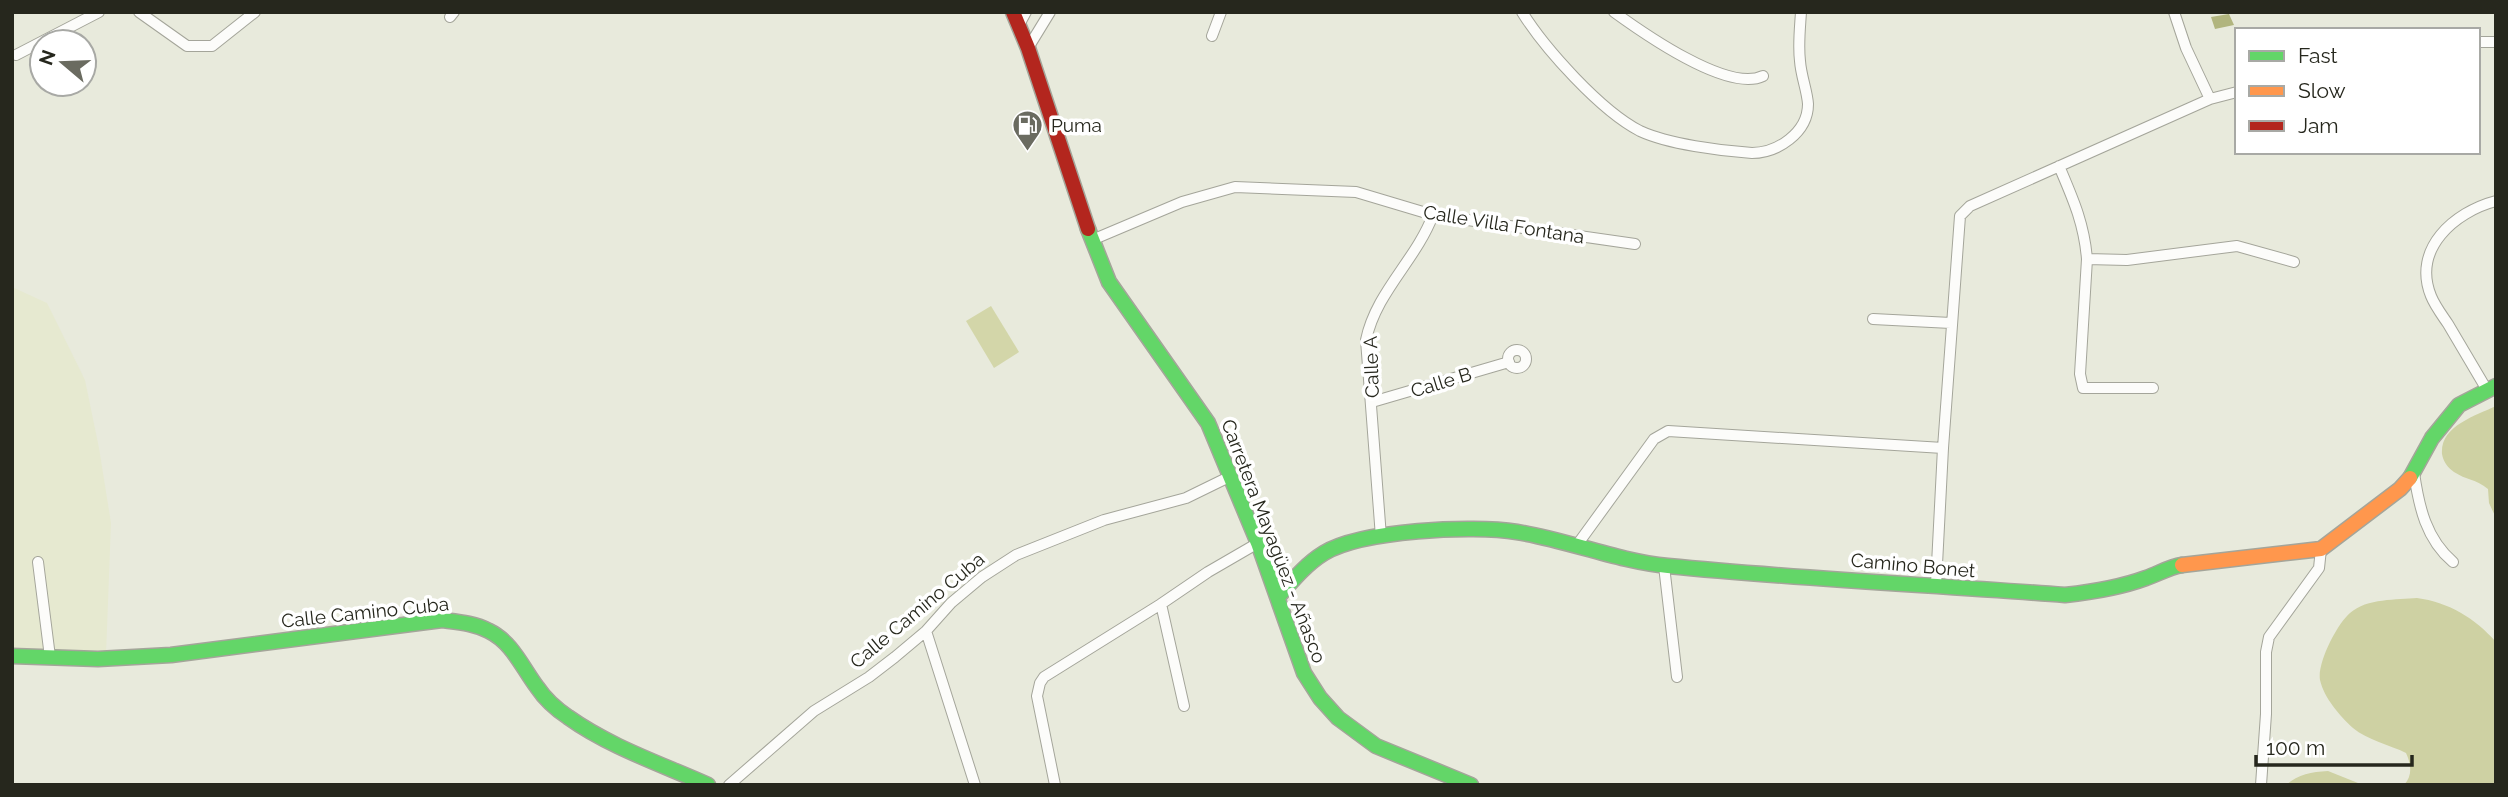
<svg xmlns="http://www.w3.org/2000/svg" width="2508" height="797" font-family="Raleway,sans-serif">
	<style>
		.built { fill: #e6e9d0 }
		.green { fill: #d3d6a9 }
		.forest { fill: #ced1a3 }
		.water { fill: #b1b57e }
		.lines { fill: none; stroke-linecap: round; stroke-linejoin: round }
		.street-casing { stroke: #a4a59a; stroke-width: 12 }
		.fast-casing { stroke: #a4a59a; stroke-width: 17 }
		.slow-casing { stroke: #a4a59a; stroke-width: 17 }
		.jam-casing { stroke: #a4a59a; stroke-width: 17 }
		.street { stroke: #fcfcfa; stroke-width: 10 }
		.fast { stroke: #63d668; stroke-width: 14 }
		.slow { stroke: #ff974d; stroke-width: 14 }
		.jam { stroke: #b3261e; stroke-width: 14 }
		.labels { text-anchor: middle; stroke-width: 7; stroke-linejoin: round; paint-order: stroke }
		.poi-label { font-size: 19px; fill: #26271d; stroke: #fff; text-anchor: start }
		.street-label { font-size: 19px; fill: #26271d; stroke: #fff }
	</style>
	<rect width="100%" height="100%" fill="#e8eadc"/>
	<path class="built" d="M 12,287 L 47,303 L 85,380 L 99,448 L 111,523 L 106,655 L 12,651 Z"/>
	<path class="green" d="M 991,306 L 1019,352 L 994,368 L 966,321 Z"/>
	<path class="forest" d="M 2496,406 L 2496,518 L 2489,503 L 2488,489 C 2476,479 2466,480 2454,472 C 2448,468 2443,461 2442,454 C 2440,426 2475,416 2496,406 Z
		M 2417,598 C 2448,602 2475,618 2496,642 L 2496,785 L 2404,785 C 2413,775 2411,764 2406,753 C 2390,745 2367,740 2353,728 C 2340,716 2324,698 2320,680 C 2317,663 2337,624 2350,613 C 2367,598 2397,600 2417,598 Z
		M 2328,771 L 2363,785 L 2286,785 C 2299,774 2311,772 2328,771 Z"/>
	<path class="water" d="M 2229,14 L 2234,25 L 2215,29 L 2211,17 Z"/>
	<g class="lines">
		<defs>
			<path id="street" d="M 139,12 L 187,46 L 212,46 L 255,12
				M 1522,12 C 1545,49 1601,111 1640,131 C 1668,144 1721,151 1752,153 C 1777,153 1808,133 1808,104 C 1807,90 1801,76 1800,61 C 1798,45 1800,28 1801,12
				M 1614,12 C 1643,33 1728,93 1763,76
				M 2174,12 L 2186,48 L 2210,99
				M 450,17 L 454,12
				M 1019,25 L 1026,12
				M 1212,36 L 1221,12
				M 2478,42 L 2496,42
				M 1028,48 L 1050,12
				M 16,55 L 99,12
				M 2059,166 C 2073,199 2084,223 2087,259 L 2080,374 L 2083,388 L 2153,388
				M 1092,240 L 1182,202 L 1235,187 L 1356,192 L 1433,215 L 1635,244
				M 2087,259 L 2127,260 L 2237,246 L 2294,262
				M 1873,319 L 1951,323
				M1508 359a9 9 0 1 1 18 0a9 9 0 1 1-18 0Z
				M 2487,390 C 2474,368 2461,346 2448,324 C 2442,315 2435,306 2431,296 C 2412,249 2454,212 2496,201
				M 1372,402 L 1509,362
				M 2414,473 C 2419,507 2426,539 2453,562
				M 1381,537 L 1366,340 C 1376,292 1416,260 1433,215
				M 1577,545 L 1654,439 L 1668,431 L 1943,448
				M 38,562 L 50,657
				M 1664,566 L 1677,677
				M 1936,584 L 1943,448 L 1960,216 L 1970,206 L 2210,99 L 2237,92
				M 1161,604 L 1208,572 L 1258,543
				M 926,631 L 975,785
				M 729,785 L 814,711 L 869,677 L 895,657 L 926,631 L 951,603 L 982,577 L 1016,555 L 1104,520 L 1186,498 L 1231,476
				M 1055,785 L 1037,696 L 1040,683 L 1044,677 L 1161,604 L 1184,706
				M 2261,785 L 2266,714 L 2266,652 L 2269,637 L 2319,568 L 2321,549"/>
			<path id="fast" d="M 1088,229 L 1109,282 L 1208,423 L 1258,543 L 1304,673 L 1320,698 L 1338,718 L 1376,746 L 1471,785
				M 2410,478 L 2432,438 L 2459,405 L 2496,386
				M 1278,597 C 1292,581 1306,564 1324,553 C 1362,530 1472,525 1517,532 C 1567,540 1617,561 1668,566 C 1800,579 1933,585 2065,595 C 2093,592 2119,588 2146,578 C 2158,574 2169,567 2182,565
				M 12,656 L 98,659 L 171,655 L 442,620 C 458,622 474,623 489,631 C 512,642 522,667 537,687 C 545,699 556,709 568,717 C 610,747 661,764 708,785"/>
			<path id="slow" d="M 2182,565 L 2321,549 L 2400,489 L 2410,478"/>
			<path id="jam" d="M 1013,12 L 1028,48 L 1088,229"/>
		</defs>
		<use href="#street" class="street-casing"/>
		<use href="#fast" class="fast-casing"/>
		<use href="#slow" class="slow-casing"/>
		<use href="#jam" class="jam-casing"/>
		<use href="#street" class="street"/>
		<use href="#fast" class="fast"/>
		<use href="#slow" class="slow"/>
		<use href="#jam" class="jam"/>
	</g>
	<defs>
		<symbol id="fuel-pin" viewBox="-11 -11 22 30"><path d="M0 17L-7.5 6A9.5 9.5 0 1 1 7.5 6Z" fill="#6a6b60" stroke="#fff"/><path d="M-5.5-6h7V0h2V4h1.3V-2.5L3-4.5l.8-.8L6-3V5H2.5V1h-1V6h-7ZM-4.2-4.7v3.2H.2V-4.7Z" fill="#fff"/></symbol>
	</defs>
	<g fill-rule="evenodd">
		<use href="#fuel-pin" x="1010" y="108" width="35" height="47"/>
	</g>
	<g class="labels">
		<g class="poi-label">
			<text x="1051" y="132">Puma</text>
		</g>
		<g class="street-label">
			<text transform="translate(1504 224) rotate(9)" y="7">Calle Villa Fontana</text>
			<text transform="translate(1371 367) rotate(-92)" y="7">Calle A</text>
			<text transform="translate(1441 382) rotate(-17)" y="7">Calle B</text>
			<text transform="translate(1274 541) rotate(69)" y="7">Carretera Mayagüez - Añasco</text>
			<text transform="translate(1913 565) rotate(5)" y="7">Camino Bonet</text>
			<text transform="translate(917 610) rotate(-40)" y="7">Calle Camino Cuba</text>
			<text transform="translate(365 612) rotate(-6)" y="7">Calle Camino Cuba</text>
		</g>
	</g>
	<rect width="2508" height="797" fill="none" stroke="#26271d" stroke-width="28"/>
	<rect x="2235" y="28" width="245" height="126" fill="#ffffff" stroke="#a8a9a5" stroke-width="2"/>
	<rect x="2249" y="51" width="35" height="10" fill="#63d668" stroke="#a8a9a5" stroke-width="2"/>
	<text x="2298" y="63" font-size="21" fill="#26271d">Fast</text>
	<rect x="2249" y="86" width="35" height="10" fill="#ff974d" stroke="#a8a9a5" stroke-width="2"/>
	<text x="2298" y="98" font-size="21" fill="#26271d">Slow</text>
	<rect x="2249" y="121" width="35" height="10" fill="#b3261e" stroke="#a8a9a5" stroke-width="2"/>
	<text x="2298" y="133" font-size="21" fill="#26271d">Jam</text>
	<g transform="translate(63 63) rotate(289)"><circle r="33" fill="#ffffff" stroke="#a8a9a5" stroke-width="2"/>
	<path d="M0-5L12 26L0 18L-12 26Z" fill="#6a6b60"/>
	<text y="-10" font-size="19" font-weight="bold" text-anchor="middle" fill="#26271d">N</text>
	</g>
	<path d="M2256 755v10h156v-10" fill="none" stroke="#26271d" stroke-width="3.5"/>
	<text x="2266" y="755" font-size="21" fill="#26271d" stroke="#ffffff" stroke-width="5" paint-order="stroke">100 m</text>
</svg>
